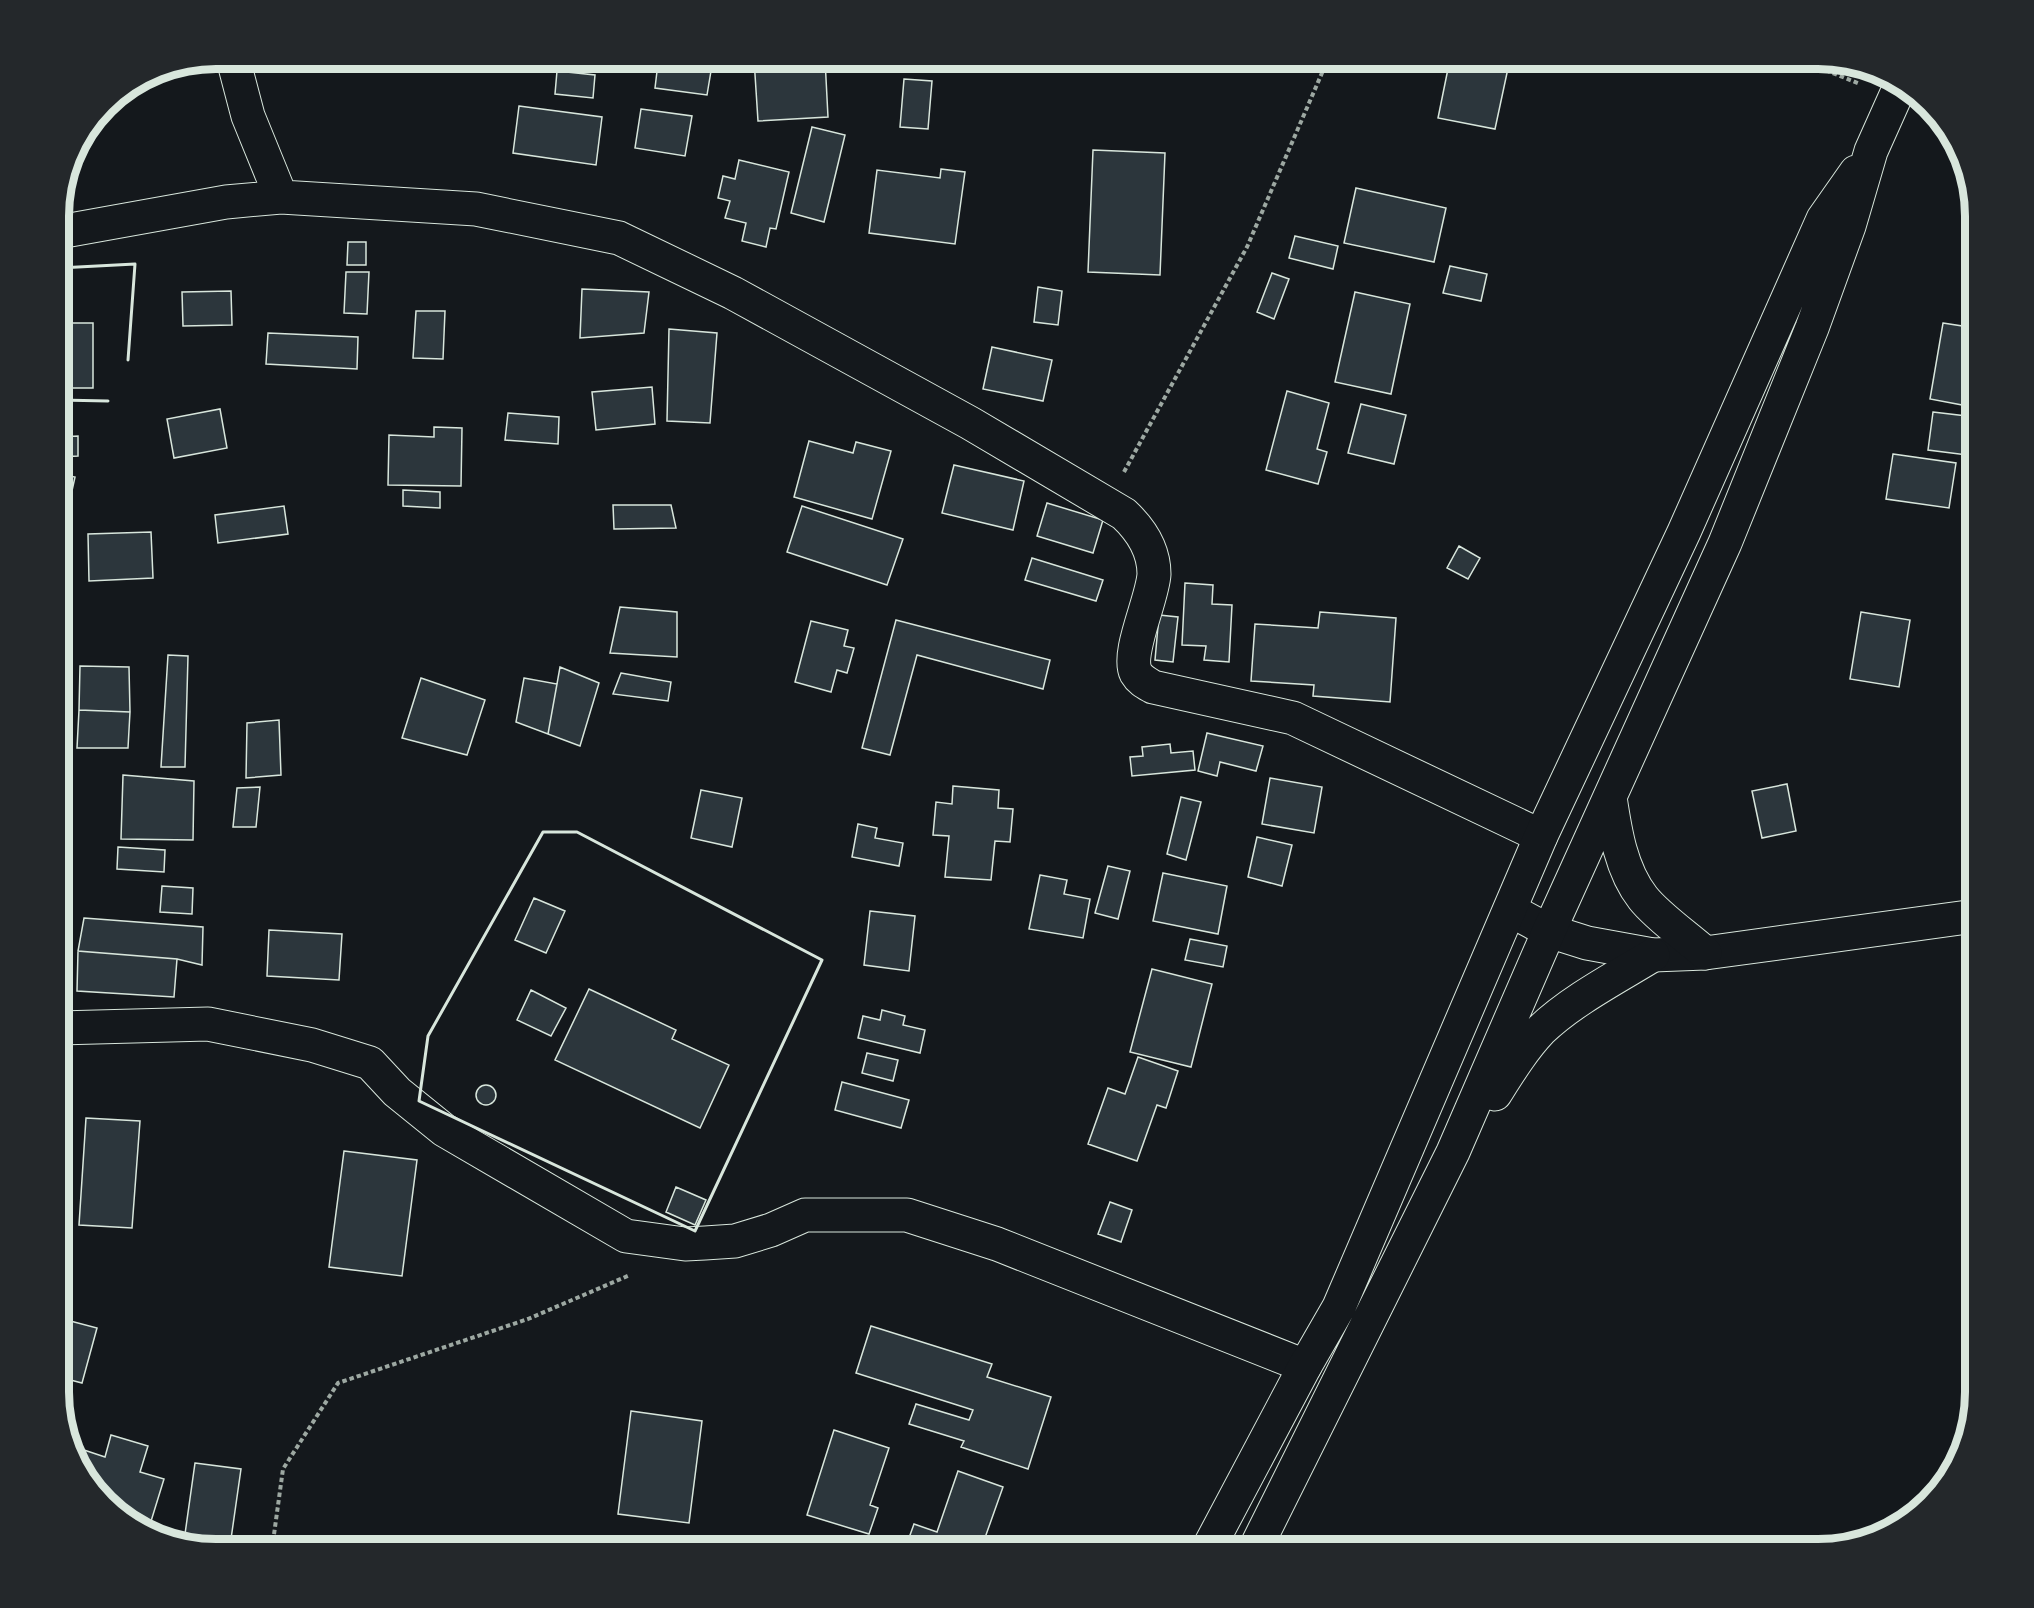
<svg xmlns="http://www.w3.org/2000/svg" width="2034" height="1608" font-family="Bitter,serif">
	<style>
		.building { fill: #2c363c; stroke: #d8e6dc; stroke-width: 1.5 }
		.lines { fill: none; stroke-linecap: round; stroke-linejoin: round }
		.street-casing { stroke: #d8e6dc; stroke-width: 35 }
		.highway-casing { stroke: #d8e6dc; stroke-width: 35 }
		.path { stroke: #9da8a2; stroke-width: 4; stroke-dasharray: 4.5 3; stroke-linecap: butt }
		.street { stroke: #14181c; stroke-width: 33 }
		.highway { stroke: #14181c; stroke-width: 33 }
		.wall { stroke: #d8e6dc; stroke-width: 3 }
		.rim { fill: none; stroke: #d8e6dc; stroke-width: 8 }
	</style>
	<rect width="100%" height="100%" fill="#14181c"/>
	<path class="building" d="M 754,59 L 825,59 L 828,117 L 758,121 Z
		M 1072,59 L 1132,59 L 1132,63 L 1072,64 Z
		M 1450,59 L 1476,64 L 1477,59 L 1510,59 L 1495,129 L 1438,118 Z
		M 658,63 L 711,71 L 707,95 L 655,88 Z
		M 557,71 L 595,75 L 593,98 L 555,94 Z
		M 904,79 L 932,81 L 928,129 L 900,127 Z
		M 519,106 L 602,117 L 596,165 L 513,153 Z
		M 641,109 L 692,116 L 685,156 L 635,148 Z
		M 812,127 L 845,135 L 824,222 L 791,213 Z
		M 1093,150 L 1165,153 L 1160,275 L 1088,272 Z
		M 739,160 L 789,172 L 776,229 L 770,228 L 766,247 L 742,241 L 746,223 L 725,218 L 730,201 L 718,198 L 723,176 L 735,179 Z
		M 941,169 L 965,172 L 955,244 L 869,233 L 877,170 L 940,178 Z
		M 1356,188 L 1446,208 L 1434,262 L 1344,243 Z
		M 1295,236 L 1338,246 L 1333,269 L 1289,258 Z
		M 348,242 L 366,242 L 366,265 L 347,265 Z
		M 1450,266 L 1487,274 L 1481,301 L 1443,293 Z
		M 346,272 L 369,272 L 367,314 L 344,313 Z
		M 1272,273 L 1289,279 L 1274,319 L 1257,312 Z
		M 1038,287 L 1062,291 L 1058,325 L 1034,322 Z
		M 582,289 L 649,292 L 644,333 L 580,338 Z
		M 231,291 L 232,325 L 183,326 L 182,292 Z
		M 1355,292 L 1410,304 L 1391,394 L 1335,382 Z
		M 416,311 L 445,311 L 443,359 L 413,358 Z
		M 59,323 L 93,323 L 93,388 L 59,388 Z
		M 1943,323 L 1975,328 L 1975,389 L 1973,407 L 1930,399 Z
		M 669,329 L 717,333 L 710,423 L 667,421 Z
		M 268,333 L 358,337 L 357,369 L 266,364 Z
		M 992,347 L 1052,360 L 1043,401 L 983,389 Z
		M 652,387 L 655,424 L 596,430 L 592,392 Z
		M 1287,391 L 1329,403 L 1317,449 L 1327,452 L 1318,484 L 1266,470 Z
		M 1361,404 L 1406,415 L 1394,464 L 1348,453 Z
		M 220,409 L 227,448 L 174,458 L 167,419 Z
		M 1933,412 L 1975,417 L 1975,456 L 1928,450 Z
		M 508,413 L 559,417 L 558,444 L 505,440 Z
		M 434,427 L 462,428 L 461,486 L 388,485 L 389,435 L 434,437 Z
		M 78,436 L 78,456 L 59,457 L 59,437 Z
		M 809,441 L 853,453 L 856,442 L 891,451 L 872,519 L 794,497 Z
		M 1893,454 L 1956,463 L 1949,508 L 1886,499 Z
		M 954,465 L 1024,481 L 1013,530 L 942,513 Z
		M 1973,467 L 1975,468 L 1975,501 L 1969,500 Z
		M 59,474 L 75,477 L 70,500 L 59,498 Z
		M 403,490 L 440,492 L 440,508 L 403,506 Z
		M 1047,503 L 1103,520 L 1093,553 L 1037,536 Z
		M 613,505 L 671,505 L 676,528 L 614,529 Z
		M 284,506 L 288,534 L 218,543 L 215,515 Z
		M 802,506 L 903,539 L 887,585 L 787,552 Z
		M 151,532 L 153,578 L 89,581 L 88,534 Z
		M 1459,546 L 1480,558 L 1468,579 L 1447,568 Z
		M 1032,558 L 1103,580 L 1096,601 L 1025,580 Z
		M 1185,583 L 1213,585 L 1212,604 L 1232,605 L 1229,662 L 1204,660 L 1206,646 L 1182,645 Z
		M 620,607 L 677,612 L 677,657 L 610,653 Z
		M 1320,612 L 1396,618 L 1390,702 L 1313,696 L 1314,685 L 1251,681 L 1255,624 L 1318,628 Z
		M 1861,612 L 1910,620 L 1899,687 L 1850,679 Z
		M 1159,615 L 1178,617 L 1173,662 L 1155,660 Z
		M 896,620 L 1050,660 L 1043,689 L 917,655 L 890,755 L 862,748 Z
		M 811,621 L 848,630 L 844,646 L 854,648 L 847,673 L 837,670 L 831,692 L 795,682 Z
		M 168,655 L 188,656 L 185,767 L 161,767 Z
		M 80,666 L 129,667 L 130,712 L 79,710 Z
		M 560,667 L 599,683 L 580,746 L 548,734 Z
		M 621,673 L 671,682 L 668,701 L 613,694 Z
		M 421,678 L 485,700 L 467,755 L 402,738 Z
		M 524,678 L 557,684 L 548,734 L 516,722 Z
		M 79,710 L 130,712 L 128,748 L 77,748 Z
		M 279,720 L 281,775 L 246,778 L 247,723 Z
		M 1207,733 L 1263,746 L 1256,771 L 1220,762 L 1217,776 L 1198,771 Z
		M 1170,744 L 1171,753 L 1193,751 L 1195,770 L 1132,776 L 1130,757 L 1143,756 L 1142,747 Z
		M 123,775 L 194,781 L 193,840 L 121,839 Z
		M 1270,778 L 1322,787 L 1314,833 L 1262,824 Z
		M 1787,784 L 1796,831 L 1762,838 L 1752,791 Z
		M 953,786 L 999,790 L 998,808 L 1013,809 L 1010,842 L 995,841 L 991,880 L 945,877 L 949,836 L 933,835 L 936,802 L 952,804 Z
		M 260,787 L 256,827 L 233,827 L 237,788 Z
		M 701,790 L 742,798 L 732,847 L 691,838 Z
		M 1181,797 L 1201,802 L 1186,860 L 1167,854 Z
		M 858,824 L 877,828 L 875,838 L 903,843 L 899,866 L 852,857 Z
		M 1257,837 L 1292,845 L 1282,886 L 1248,877 Z
		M 118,847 L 165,850 L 164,872 L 117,869 Z
		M 1108,866 L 1130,871 L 1118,919 L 1095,913 Z
		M 1163,873 L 1227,886 L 1218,934 L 1153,921 Z
		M 1040,875 L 1067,880 L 1064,894 L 1090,899 L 1083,938 L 1029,929 Z
		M 162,886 L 193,888 L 192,914 L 160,912 Z
		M 534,898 L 565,911 L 546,953 L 515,940 Z
		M 870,911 L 915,916 L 909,971 L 864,965 Z
		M 84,918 L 203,927 L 202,965 L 177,959 L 78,951 Z
		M 269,930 L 342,934 L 339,980 L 267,976 Z
		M 1190,939 L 1227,946 L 1223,967 L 1185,960 Z
		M 78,951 L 177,959 L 174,997 L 77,991 Z
		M 1152,969 L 1212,984 L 1191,1067 L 1130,1052 Z
		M 589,989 L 676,1030 L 672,1039 L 729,1065 L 700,1128 L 555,1060 Z
		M 531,990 L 566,1008 L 551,1036 L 517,1020 Z
		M 882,1010 L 905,1016 L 903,1025 L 925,1030 L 920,1053 L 858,1038 L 863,1016 L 880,1020 Z
		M 867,1053 L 898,1060 L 893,1081 L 862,1073 Z
		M 1138,1057 L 1178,1071 L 1166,1108 L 1157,1105 L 1137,1161 L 1088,1144 L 1108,1088 L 1125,1094 Z
		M 842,1082 L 909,1100 L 901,1128 L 835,1110 Z
		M476 1095a10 10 0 1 1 20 0a10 10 0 1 1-20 0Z
		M 86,1118 L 140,1121 L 132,1228 L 79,1225 Z
		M 344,1151 L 417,1160 L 402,1276 L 329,1267 Z
		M 676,1187 L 706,1200 L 695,1225 L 666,1212 Z
		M 1110,1202 L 1132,1210 L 1121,1242 L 1098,1234 Z
		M 59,1318 L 97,1328 L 82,1383 L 59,1377 Z
		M 871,1326 L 992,1364 L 987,1377 L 1051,1397 L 1028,1469 L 961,1447 L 964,1441 L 909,1424 L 916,1404 L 969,1420 L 973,1410 L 856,1373 Z
		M 631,1411 L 702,1421 L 689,1523 L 618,1514 Z
		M 834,1430 L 889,1448 L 870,1505 L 878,1508 L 869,1534 L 807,1515 Z
		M 111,1435 L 148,1446 L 140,1472 L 164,1479 L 148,1531 L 112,1511 L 77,1464 L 81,1449 L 105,1457 Z
		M 195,1463 L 241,1469 L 231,1539 L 185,1534 Z
		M 958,1471 L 1003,1487 L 981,1549 L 905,1549 L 914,1524 L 937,1532 Z"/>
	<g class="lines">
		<defs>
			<path id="street" d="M 233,59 L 248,116 L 281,197 L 476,209 L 619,238 L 733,293 L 970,423 L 1124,514 C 1141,530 1154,550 1154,574 C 1153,598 1126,653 1136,673 C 1140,680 1146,683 1153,687 L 1293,718 L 1541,836
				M 59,232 L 226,202 L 281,197
				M 1510,910 L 1549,931 L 1587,943 L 1653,955 L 1705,953 L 1975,916
				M 59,1028 L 208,1024 L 312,1045 L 370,1063 L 397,1092 L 444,1130 L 626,1236 L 685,1244 L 705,1243 L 735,1241 L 771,1230 L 805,1215 L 907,1215 L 997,1244 L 1305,1366"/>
			<path id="highway" d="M 1610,797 C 1615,831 1621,870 1643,898 C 1658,917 1686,936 1705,953
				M 1495,1094 C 1509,1072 1523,1049 1541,1030 C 1571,1001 1617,977 1653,955
				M 1208,1549 L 1305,1366 L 1339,1307 L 1541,836 L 1684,532 L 1823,219 L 1856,172
				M 1255,1549 L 1453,1152 L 1549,931 L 1725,543 L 1812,328 L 1849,226 L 1871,151 L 1901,84"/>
		</defs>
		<use href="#street" class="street-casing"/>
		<use href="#highway" class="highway-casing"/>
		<path class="path" d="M 1798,59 L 1860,84
			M 1124,472 L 1247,247 L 1328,59
			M 272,1549 L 283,1469 L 338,1383 L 528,1319 L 630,1275"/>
		<use href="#street" class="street"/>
		<use href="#highway" class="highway"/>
		<path class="wall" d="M 59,268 L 135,264 L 128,360
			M 59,400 L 108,401
			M 543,832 L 577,832 L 822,960 L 695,1231 L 419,1101 L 428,1036 Z"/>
	</g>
	<path d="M0 0H2034V1608H0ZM216 69H1818A147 147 0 0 1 1965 216V1392A147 147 0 0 1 1818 1539H216A147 147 0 0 1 69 1392V216A147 147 0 0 1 216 69Z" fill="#24282b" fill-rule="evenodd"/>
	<path class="rim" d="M216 69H1818A147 147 0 0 1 1965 216V1392A147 147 0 0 1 1818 1539H216A147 147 0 0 1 69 1392V216A147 147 0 0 1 216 69Z"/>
</svg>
